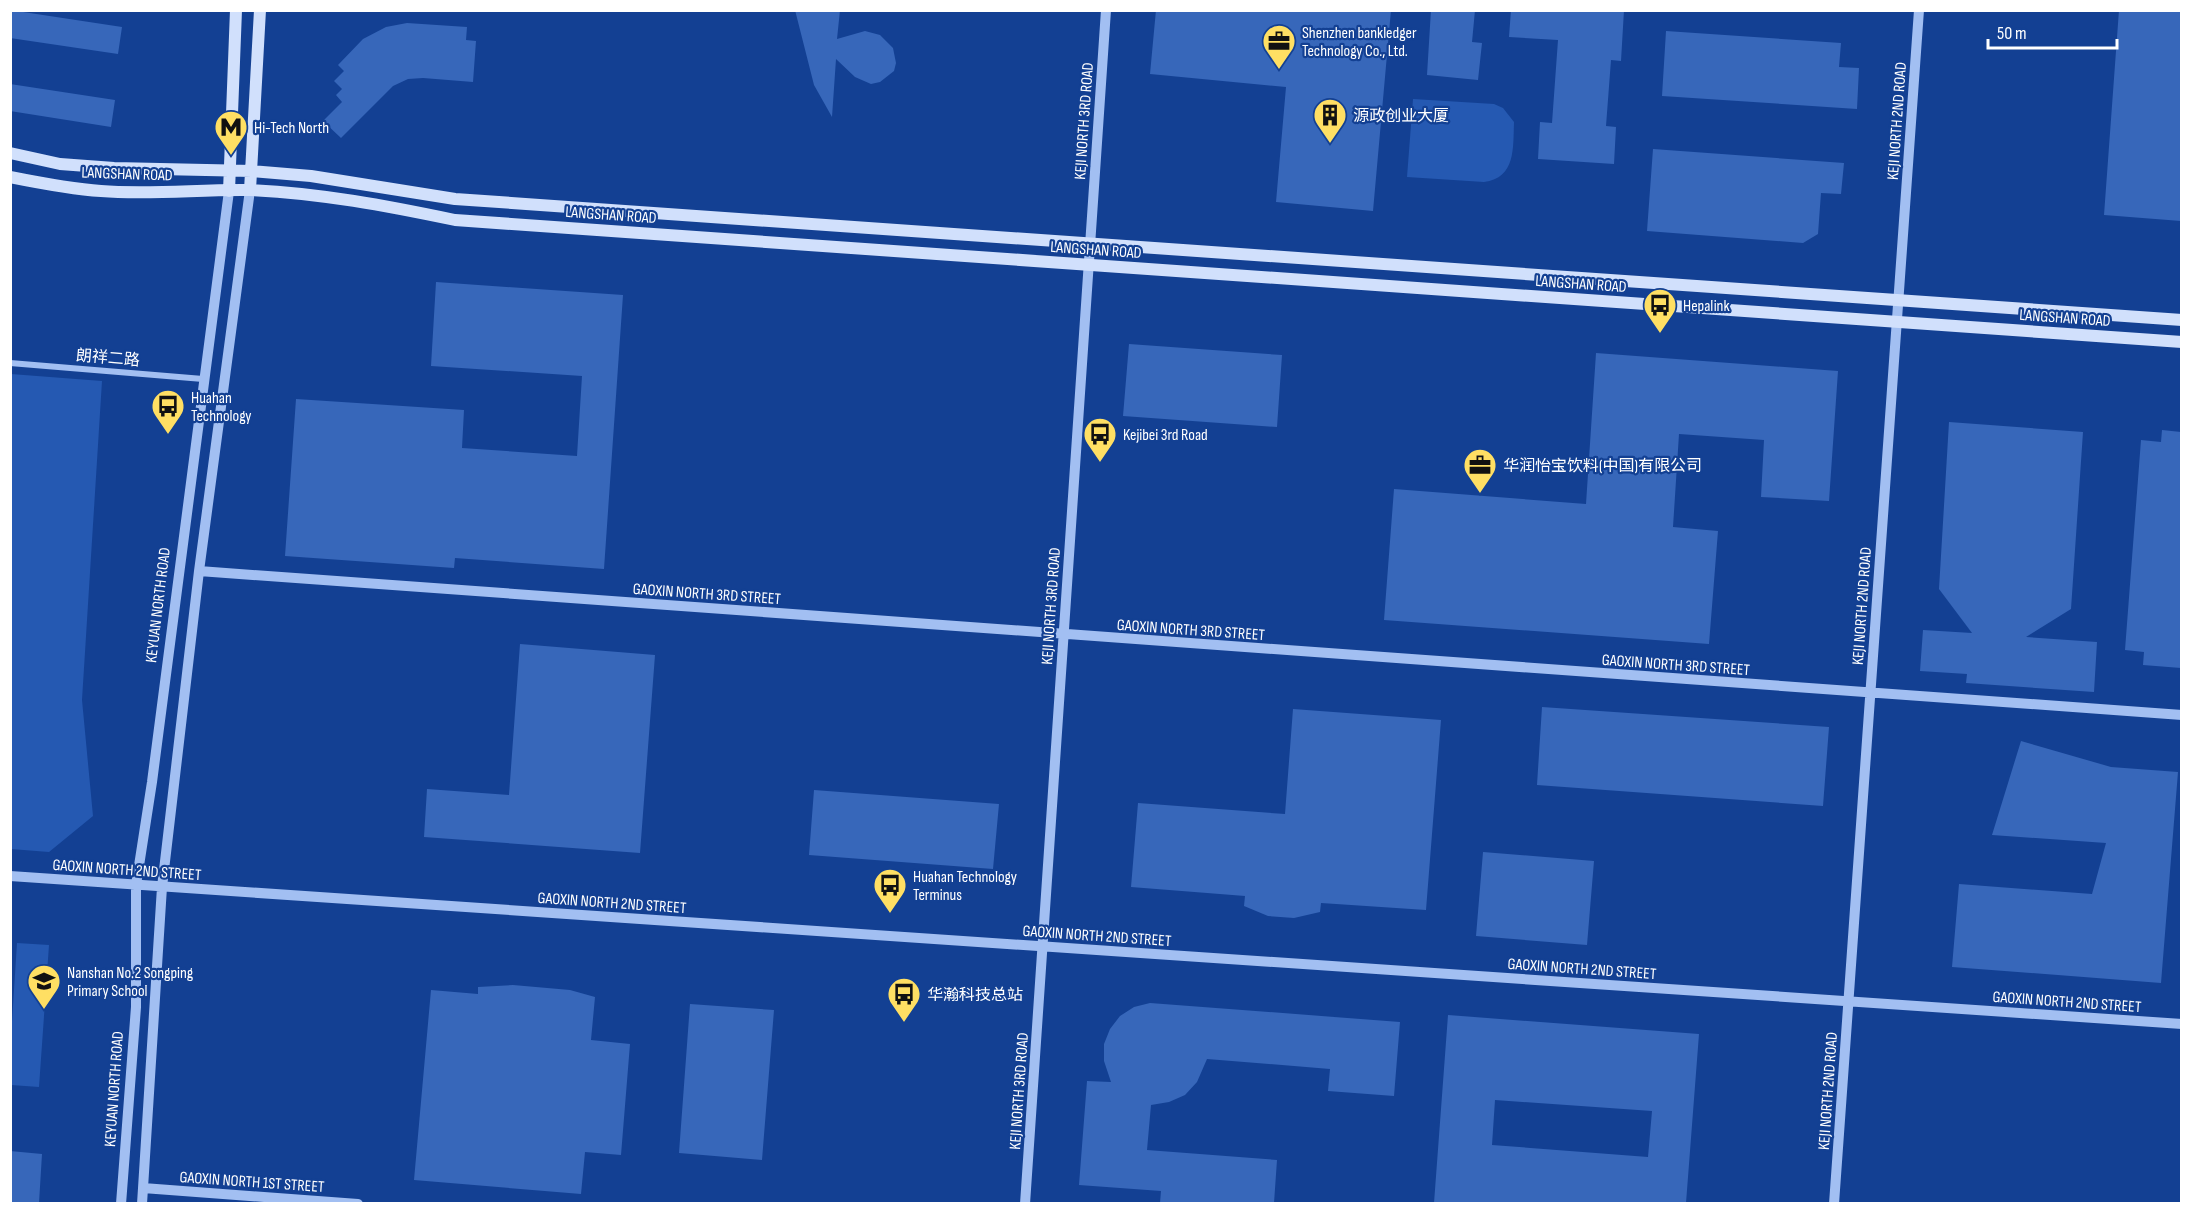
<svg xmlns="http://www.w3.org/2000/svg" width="2192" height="1214" font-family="'Sofia Sans Condensed','Noto Sans SC',sans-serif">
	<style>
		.green { fill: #2559b2 }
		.building { fill: #3767ba; fill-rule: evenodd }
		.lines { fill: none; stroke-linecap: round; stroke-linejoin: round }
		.minor { stroke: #a2bff2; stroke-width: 6 }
		.tertiary { stroke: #a2bff2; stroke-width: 10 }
		.secondary { stroke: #d1e0fc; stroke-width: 12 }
		.labels { text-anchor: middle; stroke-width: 4.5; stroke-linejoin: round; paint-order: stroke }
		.poi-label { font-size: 16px; fill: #fff; stroke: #134093; text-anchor: start }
		.street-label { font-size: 16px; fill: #fff; stroke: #134093 }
	</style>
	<rect width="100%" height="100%" fill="#134093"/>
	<path class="green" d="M 1413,99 L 1494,104 L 1503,108 L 1514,122 C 1513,148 1516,178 1484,182 L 1407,177 Z
		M 11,374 L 102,381 L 82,700 L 93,816 L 49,852 L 11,849 Z
		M 17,943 L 49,945 L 39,1087 L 11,1085 L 11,1037 Z"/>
	<path class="building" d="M 10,10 L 122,27 L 118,54 L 10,38 Z
		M 795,10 L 840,10 L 837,39 L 865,31 L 880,35 L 893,48 L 896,63 L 894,71 L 880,82 L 871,84 L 855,77 L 836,59 L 832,117 L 814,85 Z
		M 1156,10 L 1391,10 L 1373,211 L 1276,202 L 1286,87 L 1150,74 Z
		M 1431,10 L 1475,10 L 1472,42 L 1482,43 L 1478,80 L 1427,75 Z
		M 1511,10 L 1624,10 L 1621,61 L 1611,60 L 1606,126 L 1616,127 L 1614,164 L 1538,159 L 1540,122 L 1552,123 L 1558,40 L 1509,37 Z
		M 2119,10 L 2181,10 L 2181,221 L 2104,215 Z
		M 407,23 L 467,27 L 466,40 L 476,41 L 473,82 L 423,78 L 408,79 L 393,86 L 341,138 L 323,121 L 342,102 L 336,95 L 342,89 L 334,81 L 344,71 L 338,65 L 363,39 L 386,27 Z
		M 1666,31 L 1841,43 L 1839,67 L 1859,68 L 1857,109 L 1662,96 Z
		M 10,84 L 115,100 L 111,127 L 10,111 Z
		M 1653,149 L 1844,163 L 1841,194 L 1821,193 L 1818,234 L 1803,243 L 1647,231 Z
		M 436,282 L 623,295 L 604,569 L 455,558 L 454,568 L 285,556 L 296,399 L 464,410 L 462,448 L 577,456 L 582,376 L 431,366 Z
		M 1129,344 L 1282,355 L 1277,427 L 1123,416 Z
		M 1596,353 L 1838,371 L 1829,501 L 1761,497 L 1764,440 L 1679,434 L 1673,527 L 1718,531 L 1709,644 L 1384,620 L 1394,489 L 1586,504 Z
		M 1949,422 L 2083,432 L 2071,609 L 2026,637 L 2097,642 L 2094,692 L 1966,683 L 1967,674 L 1920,671 L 1923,630 L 1972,633 L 1939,589 Z
		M 2162,430 L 2181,432 L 2181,668 L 2143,665 L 2144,652 L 2125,650 L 2141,440 L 2161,442 Z
		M 520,644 L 655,655 L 640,853 L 424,837 L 427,789 L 509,795 Z
		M 1542,707 L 1829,727 L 1823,806 L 1537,785 Z
		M 1293,709 L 1441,720 L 1426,910 L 1321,903 L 1320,912 L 1294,918 L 1268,916 L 1244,906 L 1245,896 L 1131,887 L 1138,803 L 1285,814 Z
		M 2021,741 L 2111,767 L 2178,772 L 2161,983 L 1952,967 L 1959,884 L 2092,894 L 2106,843 L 1992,835 Z
		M 814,790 L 999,804 L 993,869 L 809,855 Z
		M 1483,852 L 1594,861 L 1587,945 L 1476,936 Z
		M 513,985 L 570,990 L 595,997 L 591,1040 L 630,1044 L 621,1155 L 585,1152 L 581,1194 L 414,1180 L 431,990 L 478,994 L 478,987 Z
		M 1150,1003 L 1400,1022 L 1394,1096 L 1328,1091 L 1330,1069 L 1207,1059 L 1197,1082 L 1185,1095 L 1169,1102 L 1151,1105 L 1147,1150 L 1277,1160 L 1274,1203 L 1160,1203 L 1161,1191 L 1079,1185 L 1087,1081 L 1111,1082 L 1104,1061 L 1104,1044 L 1110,1029 L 1120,1016 L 1134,1007 Z
		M 690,1004 L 774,1010 L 762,1160 L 679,1153 Z
		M 1448,1015 L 1699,1034 L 1686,1203 L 1434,1203 ZM 1495,1100 L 1652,1111 L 1648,1157 L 1492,1145 Z
		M 10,1151 L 42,1154 L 39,1203 L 10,1203 Z"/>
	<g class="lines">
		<path class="minor" d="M 10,363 L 203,379"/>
		<path class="tertiary" d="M 199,571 L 2182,715
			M 10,876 L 2182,1024
			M 143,1188 L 358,1204
			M 121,1204 L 136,1007 L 136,885 L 152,782 L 229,191
			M 142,1204 L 162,887 L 199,571 L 250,190
			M 1025,1204 L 1106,10
			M 1834,1204 L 1919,10"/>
		<path class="secondary" d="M 10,153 L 60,164 L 114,168 L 252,171 L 311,176 L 455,199 L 2182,320
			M 10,177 C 40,183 70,189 101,191 C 151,195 201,189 251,190 C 320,193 388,206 455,220 L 2182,342
			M 250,190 L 260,10
			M 229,191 L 236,10"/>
	</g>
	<defs>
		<symbol id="office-pin" viewBox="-11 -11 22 30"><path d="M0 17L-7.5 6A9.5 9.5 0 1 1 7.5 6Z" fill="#ffdf63" stroke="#134093"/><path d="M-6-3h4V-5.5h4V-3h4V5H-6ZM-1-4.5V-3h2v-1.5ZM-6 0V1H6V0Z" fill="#111"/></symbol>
		<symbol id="building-pin" viewBox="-11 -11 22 30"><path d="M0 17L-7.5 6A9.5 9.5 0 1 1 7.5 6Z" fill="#ffdf63" stroke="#134093"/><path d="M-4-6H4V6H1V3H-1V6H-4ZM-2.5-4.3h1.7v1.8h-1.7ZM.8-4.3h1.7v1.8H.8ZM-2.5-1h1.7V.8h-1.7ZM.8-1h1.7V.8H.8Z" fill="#111"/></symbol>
		<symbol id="metro-pin" viewBox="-11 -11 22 30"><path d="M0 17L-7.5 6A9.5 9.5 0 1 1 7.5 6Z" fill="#ffdf63" stroke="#134093"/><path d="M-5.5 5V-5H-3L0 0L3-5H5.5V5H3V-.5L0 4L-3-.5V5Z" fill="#111"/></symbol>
		<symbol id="bus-pin" viewBox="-11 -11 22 30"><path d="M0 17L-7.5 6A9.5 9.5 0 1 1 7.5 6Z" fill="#ffdf63" stroke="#134093"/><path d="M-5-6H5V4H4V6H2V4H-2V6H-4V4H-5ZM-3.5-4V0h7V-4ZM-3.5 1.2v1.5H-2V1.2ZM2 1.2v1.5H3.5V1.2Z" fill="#111"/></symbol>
		<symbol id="school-pin" viewBox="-11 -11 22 30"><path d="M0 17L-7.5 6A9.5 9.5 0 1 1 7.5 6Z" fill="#ffdf63" stroke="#134093"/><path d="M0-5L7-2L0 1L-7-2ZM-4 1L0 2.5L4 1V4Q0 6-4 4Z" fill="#111"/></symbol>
	</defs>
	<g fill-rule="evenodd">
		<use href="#office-pin" x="1260" y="22" width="38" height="52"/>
		<use href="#building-pin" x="1311" y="96" width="38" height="52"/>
		<use href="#metro-pin" x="212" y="108" width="38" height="52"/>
		<use href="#bus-pin" x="1641" y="286" width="38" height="52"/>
		<use href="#bus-pin" x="149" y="387" width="38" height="52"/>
		<use href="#bus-pin" x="1081" y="415" width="38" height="52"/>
		<use href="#office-pin" x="1461" y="446" width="38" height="52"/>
		<use href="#bus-pin" x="871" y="866" width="38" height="52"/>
		<use href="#school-pin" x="25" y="962" width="38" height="52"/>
		<use href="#bus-pin" x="885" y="975" width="38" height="52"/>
	</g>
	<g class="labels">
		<g class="poi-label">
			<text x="1302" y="38">Shenzhen bankledger<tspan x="1302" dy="18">Technology Co., Ltd.</tspan></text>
			<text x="1353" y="121">源政创业大厦</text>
			<text x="254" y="133">Hi-Tech North</text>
			<text x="1683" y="311">Hepalink</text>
			<text x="191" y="403">Huahan<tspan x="191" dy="18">Technology</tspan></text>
			<text x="1123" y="440">Kejibei 3rd Road</text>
			<text x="1503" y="471">华润怡宝饮料(中国)有限公司</text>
			<text x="913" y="882">Huahan Technology<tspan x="913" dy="18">Terminus</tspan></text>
			<text x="67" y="978">Nanshan No.2 Songping<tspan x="67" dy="18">Primary School</tspan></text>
			<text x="927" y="1000">华瀚科技总站</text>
		</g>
		<g class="street-label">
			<text transform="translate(1083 121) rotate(-86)" y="6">KEJI NORTH 3RD ROAD</text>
			<text transform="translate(1896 121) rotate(-86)" y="6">KEJI NORTH 2ND ROAD</text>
			<text transform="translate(127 173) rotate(2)" y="6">LANGSHAN ROAD</text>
			<text transform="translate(611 214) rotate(4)" y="6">LANGSHAN ROAD</text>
			<text transform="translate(1096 249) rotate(4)" y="6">LANGSHAN ROAD</text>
			<text transform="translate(1581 283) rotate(4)" y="6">LANGSHAN ROAD</text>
			<text transform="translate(2065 317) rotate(4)" y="6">LANGSHAN ROAD</text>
			<text transform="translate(108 357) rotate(5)" y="6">朗祥二路</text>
			<text transform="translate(707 593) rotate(4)" y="6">GAOXIN NORTH 3RD STREET</text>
			<text transform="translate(157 605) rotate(-83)" y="6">KEYUAN NORTH ROAD</text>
			<text transform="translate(1050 606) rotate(-86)" y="6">KEJI NORTH 3RD ROAD</text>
			<text transform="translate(1861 606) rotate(-86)" y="6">KEJI NORTH 2ND ROAD</text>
			<text transform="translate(1191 629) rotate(4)" y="6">GAOXIN NORTH 3RD STREET</text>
			<text transform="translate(1676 664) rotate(4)" y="6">GAOXIN NORTH 3RD STREET</text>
			<text transform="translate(127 869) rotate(4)" y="6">GAOXIN NORTH 2ND STREET</text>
			<text transform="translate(612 902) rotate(4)" y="6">GAOXIN NORTH 2ND STREET</text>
			<text transform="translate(1097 935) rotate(4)" y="6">GAOXIN NORTH 2ND STREET</text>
			<text transform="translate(1582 968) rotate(4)" y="6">GAOXIN NORTH 2ND STREET</text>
			<text transform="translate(2067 1001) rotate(4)" y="6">GAOXIN NORTH 2ND STREET</text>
			<text transform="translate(113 1089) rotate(-86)" y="6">KEYUAN NORTH ROAD</text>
			<text transform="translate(1018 1091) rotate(-86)" y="6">KEJI NORTH 3RD ROAD</text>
			<text transform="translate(1827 1091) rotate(-86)" y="6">KEJI NORTH 2ND ROAD</text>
			<text transform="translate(252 1181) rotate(4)" y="6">GAOXIN NORTH 1ST STREET</text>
		</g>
	</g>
	<rect width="2192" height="1214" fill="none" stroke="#ffffff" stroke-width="24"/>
	<path d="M1988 39v9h129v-9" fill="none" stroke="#ffffff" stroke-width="3"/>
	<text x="1997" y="39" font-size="18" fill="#ffffff" stroke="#134093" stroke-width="4.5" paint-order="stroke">50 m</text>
</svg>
